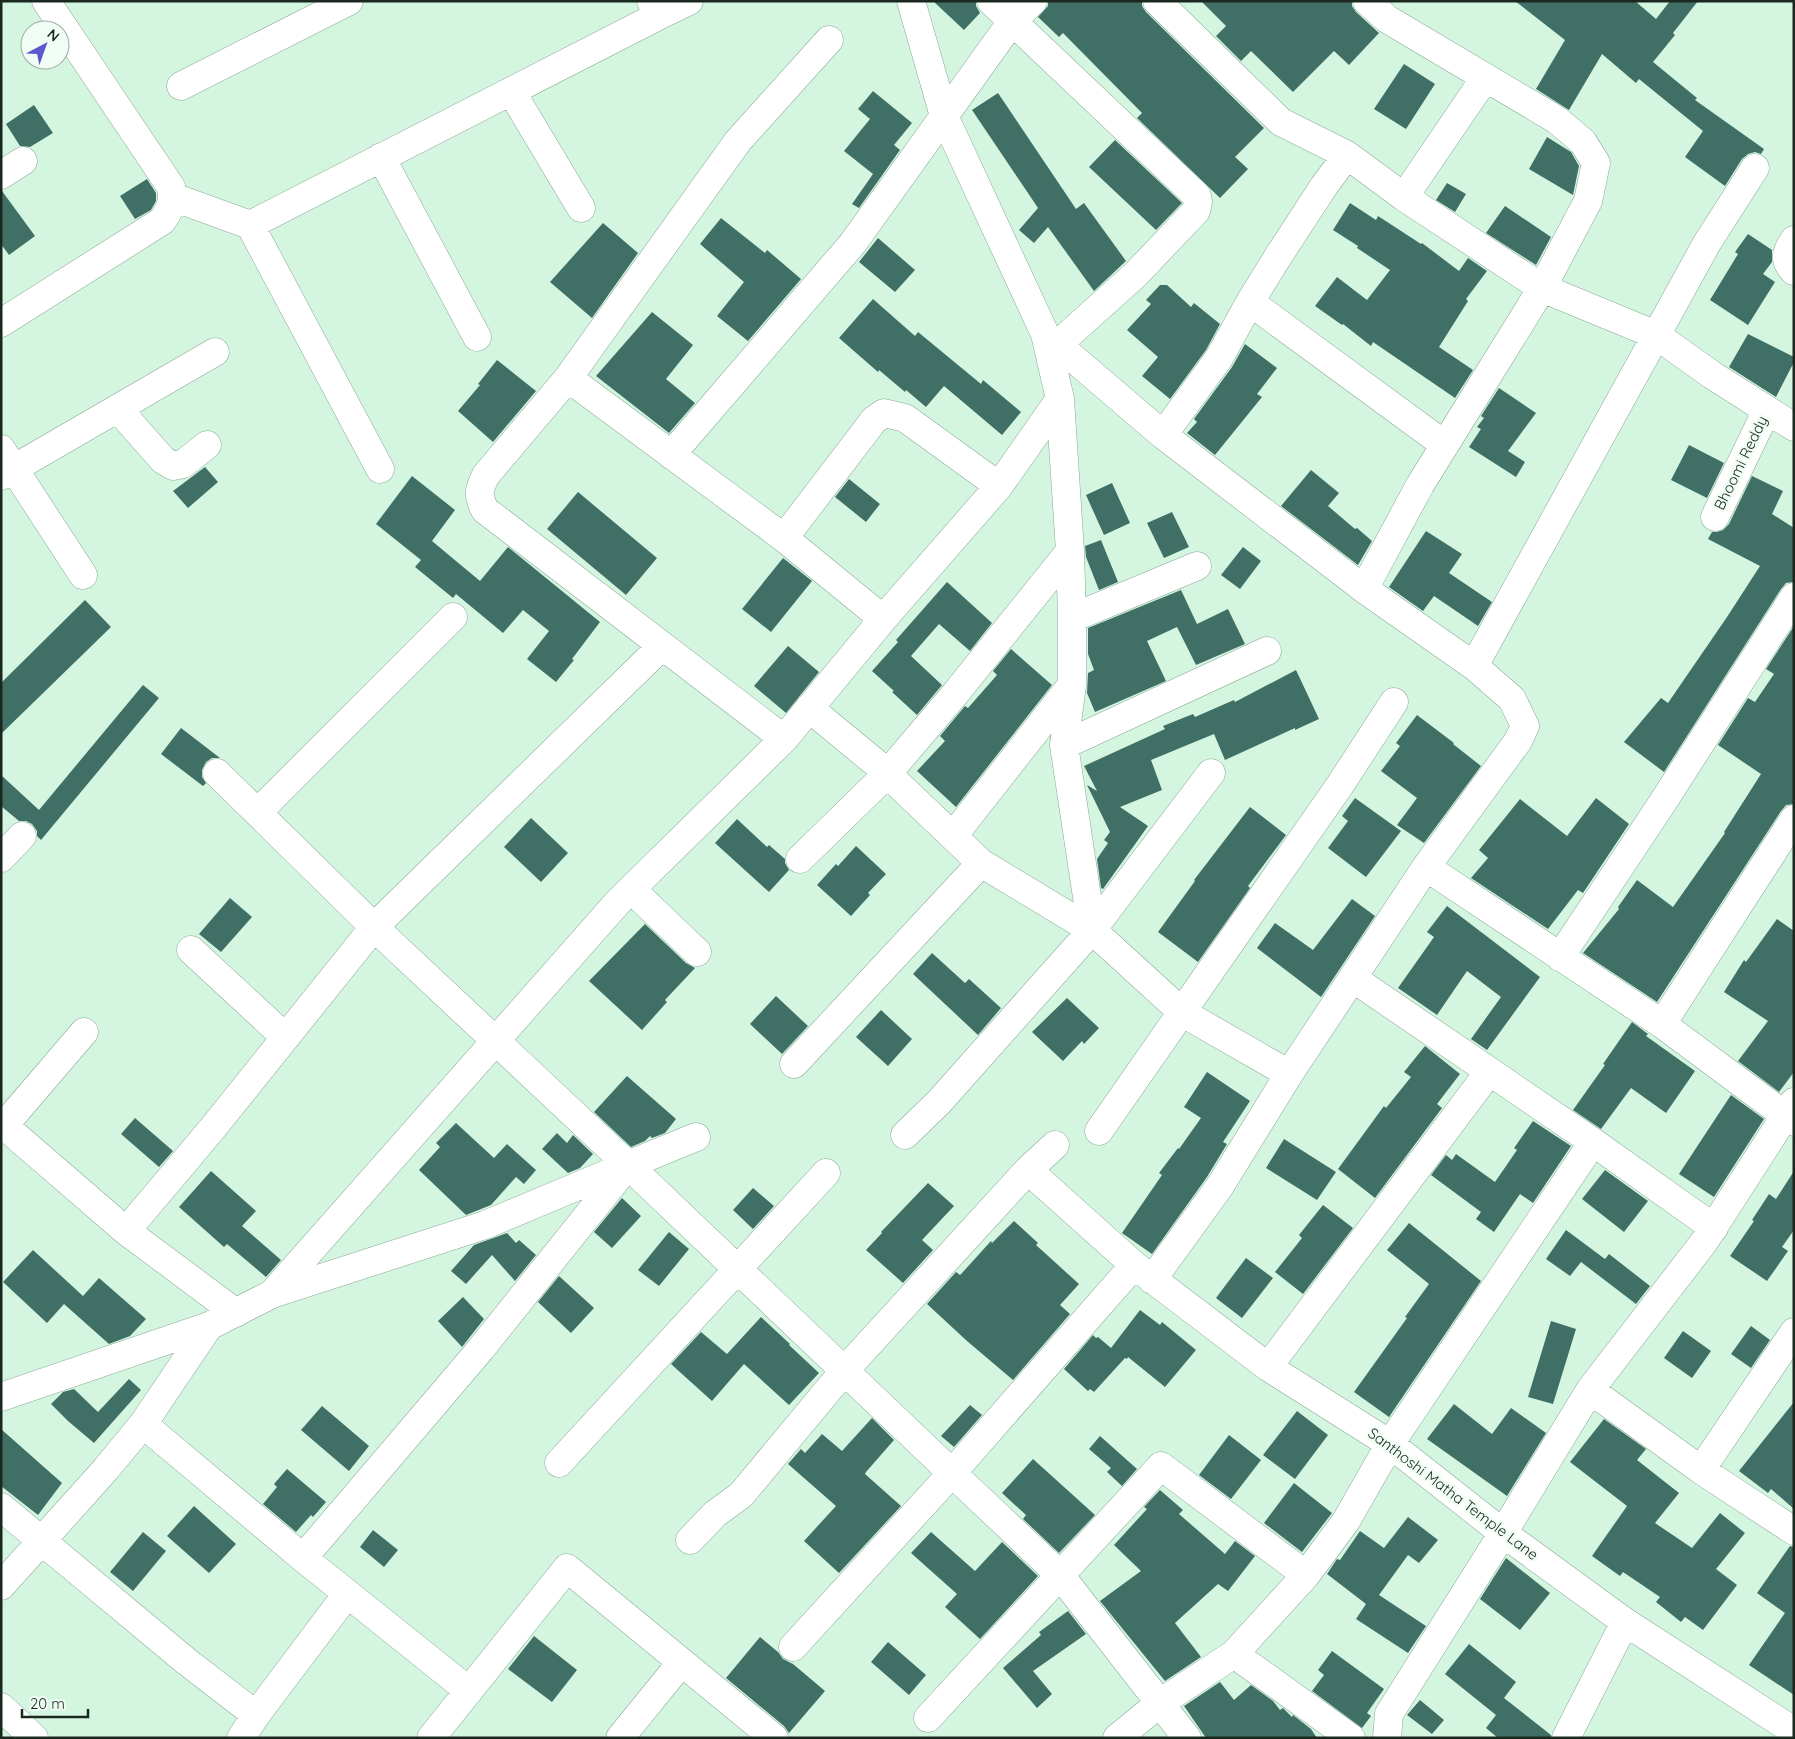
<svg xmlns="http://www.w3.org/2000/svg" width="1795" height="1739" font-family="Quicksand,sans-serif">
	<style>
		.building { fill: #406f66 }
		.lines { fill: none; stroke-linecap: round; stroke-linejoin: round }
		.minor-casing { stroke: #8aa995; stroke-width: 29 }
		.minor { stroke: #fff; stroke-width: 28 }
		.labels { text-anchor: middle; stroke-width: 5; stroke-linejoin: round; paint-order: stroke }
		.street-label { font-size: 15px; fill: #1b2820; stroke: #f0fdf4 }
	</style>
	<rect width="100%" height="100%" fill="#d4f6e0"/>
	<path class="building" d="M 933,1 L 976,1 L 976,6 L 980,13 L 964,30 Z
		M 1048,1 L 1142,1 L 1142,6 L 1146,12 L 1264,128 L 1235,157 L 1248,169 L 1220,198 L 1137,118 L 1142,113 L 1063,33 L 1059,37 L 1038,17 L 1048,6 Z
		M 1201,1 L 1352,1 L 1352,6 L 1356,12 L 1379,33 L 1349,65 L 1334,51 L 1293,92 L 1251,51 L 1241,61 L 1216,36 L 1226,26 Z
		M 1515,1 L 1635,1 L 1656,19 L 1670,1 L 1698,1 L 1673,33 L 1675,35 L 1653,62 L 1697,98 L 1695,100 L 1764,149 L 1761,154 L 1755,152 L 1748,154 L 1742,159 L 1725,186 L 1685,157 L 1703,131 L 1639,79 L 1636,83 L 1602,54 L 1569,110 L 1536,89 L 1565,40 Z
		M 1404,64 L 1435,84 L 1406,129 L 1374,109 Z
		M 873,91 L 912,123 L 894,145 L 900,150 L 859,208 L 852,204 L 873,174 L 844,151 L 870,119 L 858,109 Z
		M 998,93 L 1076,209 L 1084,203 L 1126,261 L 1094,291 L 1048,227 L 1034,243 L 1019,230 L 1038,208 L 972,110 Z
		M 34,105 L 53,133 L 30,147 L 20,146 L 6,124 Z
		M 1547,137 L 1571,152 L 1579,166 L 1573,195 L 1529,169 Z
		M 1115,140 L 1182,203 L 1156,230 L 1089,167 Z
		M 147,179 L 156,193 L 156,201 L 151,210 L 135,219 L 120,196 Z
		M 1447,183 L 1466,194 L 1455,212 L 1436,200 Z
		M 2,191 L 35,236 L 9,255 L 1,244 Z
		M 1350,203 L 1376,220 L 1378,216 L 1421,244 L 1422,243 L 1459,271 L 1468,258 L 1487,271 L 1466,299 L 1468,301 L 1439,347 L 1473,370 L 1455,398 L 1373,342 L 1371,346 L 1343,324 L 1342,325 L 1315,306 L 1337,277 L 1367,300 L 1390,270 L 1357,248 L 1358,246 L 1333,230 Z
		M 1505,206 L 1551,237 L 1536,265 L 1486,233 Z
		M 721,218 L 765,253 L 767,250 L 801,279 L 748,341 L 717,316 L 744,282 L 700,244 Z
		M 603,223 L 638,253 L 592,318 L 550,282 Z
		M 1748,234 L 1772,250 L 1772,262 L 1763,274 L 1775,282 L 1748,325 L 1710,300 L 1738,254 L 1735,252 Z
		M 878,238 L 915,270 L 895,292 L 859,262 Z
		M 1160,285 L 1167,285 L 1191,307 L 1194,303 L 1220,324 L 1206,350 L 1170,399 L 1142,376 L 1158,357 L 1127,330 L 1151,304 L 1146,300 Z
		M 873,299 L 915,336 L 918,332 L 981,384 L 983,380 L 1021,412 L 1002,435 L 944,386 L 926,407 L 906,390 L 905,392 L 879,370 L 878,372 L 839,338 Z
		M 652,312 L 693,345 L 666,379 L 695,403 L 669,433 L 596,376 Z
		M 1748,334 L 1794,357 L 1794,362 L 1776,397 L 1729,367 Z
		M 1245,344 L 1277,368 L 1257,394 L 1262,397 L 1215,455 L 1187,433 L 1197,422 L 1194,419 L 1232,367 Z
		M 497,360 L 536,391 L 493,442 L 458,411 L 480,385 L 478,384 Z
		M 1499,388 L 1536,413 L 1508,451 L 1525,462 L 1516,477 L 1469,447 L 1481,429 L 1477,427 L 1484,418 L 1481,416 Z
		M 1689,445 L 1724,463 L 1707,498 L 1671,480 Z
		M 205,467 L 218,482 L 188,508 L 173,491 Z
		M 1311,470 L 1339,493 L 1328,506 L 1355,529 L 1357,528 L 1372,541 L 1358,565 L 1281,506 Z
		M 412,476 L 455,510 L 432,541 L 480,581 L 508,547 L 600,622 L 572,659 L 574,660 L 556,682 L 527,659 L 549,631 L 523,610 L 503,633 L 456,594 L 453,598 L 415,567 L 421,560 L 376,524 Z
		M 1752,476 L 1783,491 L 1772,514 L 1794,528 L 1794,582 L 1786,583 L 1781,589 L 1664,772 L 1624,742 L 1661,698 L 1668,703 L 1727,617 L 1760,566 L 1708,539 L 1712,532 L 1717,532 L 1723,530 L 1729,524 Z
		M 849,479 L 880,504 L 866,522 L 835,497 Z
		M 1112,483 L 1130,523 L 1104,535 L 1086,495 Z
		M 578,492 L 657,558 L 626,595 L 547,529 Z
		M 1172,512 L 1189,547 L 1164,558 L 1147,523 Z
		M 1426,531 L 1462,554 L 1449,573 L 1492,602 L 1478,626 L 1434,596 L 1423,611 L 1389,587 Z
		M 1101,540 L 1118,582 L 1099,590 L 1086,557 L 1085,546 Z
		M 1243,547 L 1261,561 L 1240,589 L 1221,575 Z
		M 783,558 L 812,581 L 771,632 L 742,609 Z
		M 947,582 L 992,623 L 970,651 L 939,624 L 911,656 L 942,685 L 917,715 L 892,692 L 894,691 L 872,671 L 898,642 L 896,640 Z
		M 1181,590 L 1197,624 L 1228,609 L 1245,644 L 1196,665 L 1177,627 L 1147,641 L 1166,681 L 1095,712 L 1087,693 L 1088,673 L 1094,670 L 1088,654 L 1088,628 Z
		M 85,600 L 111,627 L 1,734 L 1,683 Z
		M 1794,626 L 1794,804 L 1786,805 L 1781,811 L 1657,1002 L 1583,953 L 1619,909 L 1618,907 L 1637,880 L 1673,907 L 1725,833 L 1724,832 L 1761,774 L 1718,745 L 1748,698 L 1755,702 L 1774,674 L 1766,669 Z
		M 788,646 L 819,672 L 786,713 L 754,686 Z
		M 1011,649 L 1052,685 L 956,807 L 917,771 L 945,741 L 940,736 L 965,706 L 968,708 L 997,675 L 993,671 Z
		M 1296,670 L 1319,719 L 1295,730 L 1295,728 L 1225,760 L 1214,734 L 1151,760 L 1162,790 L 1120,807 L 1148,826 L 1103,889 L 1101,888 L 1097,859 L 1108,843 L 1104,840 L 1110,832 L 1087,785 L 1097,791 L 1084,766 L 1165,729 L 1163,726 L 1193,714 L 1195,717 L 1234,700 L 1235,702 Z
		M 143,685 L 159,698 L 41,840 L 37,836 L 37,831 L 32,824 L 26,821 L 19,821 L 1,806 L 1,775 L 39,810 Z
		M 1417,715 L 1454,743 L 1453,744 L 1481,766 L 1424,843 L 1397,825 L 1417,798 L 1381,771 L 1400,746 L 1396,743 Z
		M 181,728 L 220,758 L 212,758 L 206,762 L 202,770 L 202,777 L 206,783 L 203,786 L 161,754 Z
		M 1355,798 L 1401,831 L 1366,877 L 1328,848 L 1348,821 L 1342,816 Z
		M 1596,798 L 1629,824 L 1583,893 L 1578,890 L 1548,929 L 1471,878 L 1488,858 L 1479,850 L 1520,799 L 1567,836 Z
		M 1250,807 L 1286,835 L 1248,886 L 1250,888 L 1198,962 L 1158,932 L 1195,881 L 1194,880 Z
		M 531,818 L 568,853 L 541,882 L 504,847 Z
		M 737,819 L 767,847 L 769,845 L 785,859 L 785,863 L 789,870 L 769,892 L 715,843 Z
		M 856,846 L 886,874 L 868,893 L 870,895 L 851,916 L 817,885 L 836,864 L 838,866 Z
		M 230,898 L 252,917 L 221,952 L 199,934 Z
		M 1352,899 L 1375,916 L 1321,997 L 1257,948 L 1275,923 L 1313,950 Z
		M 1447,906 L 1540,977 L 1487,1050 L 1471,1039 L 1501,997 L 1467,971 L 1437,1015 L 1398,988 L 1434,937 L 1427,932 Z
		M 1777,919 L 1794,931 L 1794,1072 L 1779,1092 L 1738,1061 L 1768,1021 L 1724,992 L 1744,960 L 1746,962 Z
		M 645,924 L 686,963 L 695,968 L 665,1000 L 667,1002 L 642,1030 L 589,981 Z
		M 932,953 L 965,983 L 969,979 L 1001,1008 L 978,1035 L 913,974 Z
		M 776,996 L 808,1026 L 782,1054 L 750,1024 Z
		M 1067,998 L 1099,1028 L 1084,1044 L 1082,1041 L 1063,1061 L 1032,1032 Z
		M 881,1010 L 912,1039 L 888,1066 L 856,1037 Z
		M 1632,1022 L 1648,1034 L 1646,1036 L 1695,1071 L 1666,1113 L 1631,1088 L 1601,1129 L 1573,1110 L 1605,1065 L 1603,1064 Z
		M 1425,1046 L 1460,1074 L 1437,1104 L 1442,1108 L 1375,1198 L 1338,1169 L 1384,1106 L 1386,1108 L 1411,1077 L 1404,1072 Z
		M 1207,1072 L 1250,1101 L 1223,1142 L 1227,1144 L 1207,1177 L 1152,1254 L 1122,1233 L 1162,1175 L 1159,1173 L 1178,1148 L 1179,1149 L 1201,1118 L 1184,1107 Z
		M 627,1076 L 676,1119 L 665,1133 L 652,1138 L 650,1136 L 645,1141 L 631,1147 L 594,1112 Z
		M 1731,1095 L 1764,1119 L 1714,1197 L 1679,1174 Z
		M 135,1118 L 173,1151 L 159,1167 L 121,1134 Z
		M 1533,1121 L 1571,1146 L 1533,1203 L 1520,1194 L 1494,1232 L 1476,1219 L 1481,1212 L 1431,1175 L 1446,1155 L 1452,1160 L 1456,1154 L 1495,1182 L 1517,1150 L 1514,1148 Z
		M 456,1123 L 494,1158 L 507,1144 L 536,1170 L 524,1184 L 516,1177 L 491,1205 L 466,1215 L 419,1170 L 440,1147 L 436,1143 Z
		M 557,1133 L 567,1143 L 573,1135 L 593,1154 L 580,1168 L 568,1173 L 542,1149 Z
		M 1284,1139 L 1336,1172 L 1317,1200 L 1266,1168 Z
		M 1605,1170 L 1648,1201 L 1624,1232 L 1582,1199 Z
		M 211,1171 L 256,1211 L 242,1226 L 281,1260 L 266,1277 L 227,1244 L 224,1247 L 179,1207 Z
		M 1794,1171 L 1794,1230 L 1782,1247 L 1788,1251 L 1767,1281 L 1730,1256 L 1754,1221 L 1752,1220 L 1769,1194 L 1776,1199 Z
		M 928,1183 L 954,1206 L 922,1240 L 933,1250 L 903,1283 L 866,1250 L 882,1233 L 881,1232 Z
		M 753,1188 L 774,1206 L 753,1229 L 733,1210 Z
		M 622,1198 L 641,1216 L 612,1248 L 594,1232 Z
		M 1323,1205 L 1353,1228 L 1303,1294 L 1275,1272 L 1302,1238 L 1299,1235 Z
		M 1014,1221 L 1038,1243 L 1036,1245 L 1079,1284 L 1060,1305 L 1070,1314 L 1013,1380 L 967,1341 L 927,1304 L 956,1272 L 960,1275 L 962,1273 L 991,1241 L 992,1243 Z
		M 1409,1223 L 1481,1281 L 1389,1417 L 1354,1392 L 1407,1318 L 1405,1317 L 1429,1284 L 1387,1250 Z
		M 1566,1230 L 1605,1259 L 1609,1254 L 1650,1286 L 1636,1304 L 1581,1262 L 1570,1276 L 1546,1259 Z
		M 669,1232 L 689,1249 L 659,1286 L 638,1270 Z
		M 507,1233 L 516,1243 L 519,1240 L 536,1255 L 515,1281 L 492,1255 L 466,1284 L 451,1271 L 474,1245 Z
		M 33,1250 L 83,1296 L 99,1278 L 146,1319 L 130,1336 L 109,1344 L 64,1304 L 47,1323 L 3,1282 Z
		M 1246,1258 L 1273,1278 L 1242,1318 L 1216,1298 Z
		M 559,1276 L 594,1308 L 571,1333 L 538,1302 Z
		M 463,1297 L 484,1319 L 462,1347 L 438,1321 Z
		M 1140,1310 L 1160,1325 L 1162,1322 L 1196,1350 L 1165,1387 L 1128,1357 L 1127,1359 L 1125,1358 L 1094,1392 L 1090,1389 L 1088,1391 L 1064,1369 L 1093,1335 L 1096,1338 L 1098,1337 L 1111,1348 Z
		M 761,1317 L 790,1344 L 789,1345 L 819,1373 L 789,1405 L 744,1364 L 712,1401 L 671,1364 L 701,1332 L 727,1354 Z
		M 1551,1321 L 1576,1329 L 1553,1404 L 1528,1397 Z
		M 1751,1326 L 1770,1340 L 1751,1368 L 1731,1354 Z
		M 1683,1331 L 1711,1351 L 1692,1378 L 1664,1358 Z
		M 129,1379 L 141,1390 L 94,1443 L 68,1421 L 51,1404 L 63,1392 L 74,1389 L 98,1412 Z
		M 1794,1402 L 1794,1509 L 1771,1489 L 1768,1493 L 1739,1471 Z
		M 1454,1404 L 1492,1434 L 1511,1408 L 1546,1433 L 1507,1496 L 1427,1439 Z
		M 970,1405 L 982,1415 L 954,1447 L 941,1436 Z
		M 322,1406 L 369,1446 L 349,1471 L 301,1430 Z
		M 1297,1411 L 1328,1435 L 1295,1479 L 1263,1455 Z
		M 872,1418 L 894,1440 L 866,1472 L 865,1474 L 901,1506 L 839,1573 L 804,1541 L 836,1506 L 788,1464 L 801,1449 L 805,1453 L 822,1434 L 842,1451 Z
		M 1604,1419 L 1646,1449 L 1637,1460 L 1679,1493 L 1655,1523 L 1692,1548 L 1720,1513 L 1745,1533 L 1716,1569 L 1737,1585 L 1703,1630 L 1685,1617 L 1681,1622 L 1656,1602 L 1660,1597 L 1623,1572 L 1620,1576 L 1592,1556 L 1627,1506 L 1570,1462 Z
		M 1,1429 L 62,1483 L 38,1515 L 1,1486 Z
		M 1229,1435 L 1261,1460 L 1231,1499 L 1199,1475 Z
		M 1100,1436 L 1137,1469 L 1122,1486 L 1107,1472 L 1111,1468 L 1089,1449 Z
		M 1033,1459 L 1095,1515 L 1059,1553 L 1023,1519 L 1026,1515 L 1002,1493 Z
		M 287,1469 L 326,1502 L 313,1517 L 311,1515 L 296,1532 L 263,1504 L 277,1487 L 274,1484 Z
		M 1294,1483 L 1332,1513 L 1302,1552 L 1264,1523 Z
		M 1160,1490 L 1183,1510 L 1179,1514 L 1225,1554 L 1235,1541 L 1255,1556 L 1228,1591 L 1218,1584 L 1175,1623 L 1201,1657 L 1165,1681 L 1100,1601 L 1141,1571 L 1114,1545 L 1147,1509 L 1144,1507 Z
		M 194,1506 L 236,1544 L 209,1573 L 167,1536 Z
		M 1408,1517 L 1438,1540 L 1419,1563 L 1408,1555 L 1379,1595 L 1426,1626 L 1408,1653 L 1356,1619 L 1366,1604 L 1327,1574 L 1337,1559 L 1340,1560 L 1360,1531 L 1384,1548 Z
		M 373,1530 L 398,1550 L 384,1567 L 360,1547 Z
		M 143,1532 L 166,1551 L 133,1591 L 110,1572 Z
		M 931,1532 L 975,1571 L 1002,1542 L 1038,1576 L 980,1639 L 945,1607 L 957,1594 L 911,1553 Z
		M 1790,1546 L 1794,1547 L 1794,1695 L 1749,1665 L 1785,1613 L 1757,1593 Z
		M 1506,1558 L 1550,1593 L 1520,1630 L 1480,1599 Z
		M 1068,1611 L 1086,1634 L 1033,1671 L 1052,1694 L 1037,1708 L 1003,1668 L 1041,1635 L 1039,1632 Z
		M 534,1636 L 577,1670 L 552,1702 L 508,1669 Z
		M 760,1637 L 778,1652 L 783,1659 L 793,1664 L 825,1691 L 789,1733 L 784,1726 L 726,1678 Z
		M 888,1642 L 926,1675 L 909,1695 L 871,1662 Z
		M 1469,1644 L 1516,1682 L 1504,1698 L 1551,1735 L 1551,1738 L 1498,1738 L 1486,1728 L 1496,1715 L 1445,1674 Z
		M 1332,1651 L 1384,1689 L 1367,1713 L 1371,1716 L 1362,1728 L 1312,1691 L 1324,1675 L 1318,1670 Z
		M 1220,1682 L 1234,1700 L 1251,1685 L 1273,1701 L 1280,1710 L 1283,1708 L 1292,1717 L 1293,1715 L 1311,1729 L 1317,1738 L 1206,1738 L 1184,1706 Z
		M 1420,1700 L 1444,1720 L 1432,1734 L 1407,1715 Z"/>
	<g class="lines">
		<defs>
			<path id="minor" d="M 651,1 L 658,16 L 689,1
				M 911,1 L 944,116 L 1045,334 L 1060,399 L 1070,551 L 1072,618 L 1072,685 L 1064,745 L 1092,930
				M 991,1 L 1197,196 L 1198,202 L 1196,211 L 1135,275 L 1057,345
				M 1157,1 L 1281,122 L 1347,155 L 1324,186 L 1279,255 L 1250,302 L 1219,358 L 1163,435
				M 829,40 L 738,141 L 568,378 L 486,475 C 479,489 477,495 485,510 L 784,739 L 883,619 L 999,486 L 1060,399
				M 181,86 L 349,1
				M 511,91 L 581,208
				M 1347,155 L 1404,197 L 1542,288 L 1656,335 L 1712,375 L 1794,427
				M 381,157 L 477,337
				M 1,175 L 23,161
				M 173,197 L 250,225
				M 1404,197 L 1485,78
				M 1794,240 C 1786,252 1783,260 1794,271
				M 1250,302 L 1445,445
				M 1,323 L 162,221 C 170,210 174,201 171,187 L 46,1
				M 1045,334 L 1163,435 L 1364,589 L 1474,666 L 1512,699 L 1525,726 L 1518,741 L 1426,867 L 1289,1074 L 1220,1186 L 1152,1280
				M 568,378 L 784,538 L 883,619
				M 118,409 L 163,460 L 173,466 L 183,464 L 207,445
				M 1,449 L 83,575
				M 671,455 L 853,243 L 1013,20 L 1033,1
				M 380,469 L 250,225 L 658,16
				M 1,476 L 215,352
				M 1715,517 L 1767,410
				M 784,538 L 874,420 L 884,413 L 905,418 L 999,486
				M 1364,589 L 1420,485 L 1542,288 L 1588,201 L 1596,163 L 1583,142 L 1557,120 L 1387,19 L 1367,1
				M 1072,618 L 1197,566
				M 1474,666 L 1707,243 L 1755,168
				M 809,708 L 877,764 L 981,863 L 1092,930 L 1183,1013 L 1289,1074
				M 1064,745 L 1267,651
				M 217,773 L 374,927 L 628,1165
				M 258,812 L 453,617
				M 953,836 L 1071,686
				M 1,858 L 22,836
				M 800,859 L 887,774 L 955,694 L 1070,551
				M 1426,867 L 1662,1024 L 1794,1122
				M 631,889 L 697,952
				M 191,950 L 285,1037
				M 1560,957 L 1663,802 L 1794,597
				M 1354,979 L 1593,1142 L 1714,1228
				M 1662,1024 L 1794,819
				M 794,1064 L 981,863
				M 1,1123 L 126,1231 L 236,1313
				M 1,1129 L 84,1032
				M 1099,1131 L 1340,785 L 1394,702
				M 905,1135 L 939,1102 L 1092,930 L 1211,773
				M 1028,1170 L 1134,1265 L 1268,1367 L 1390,1444 L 1503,1533 L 1625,1622 L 1794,1731
				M 126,1231 L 212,1129 L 374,927 L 662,646
				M 272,1294 L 618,902 L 784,739
				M 1268,1367 L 1489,1072
				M 1590,1390 L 1701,1470 L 1794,1332
				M 1,1397 L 209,1326 L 272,1294 L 485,1225 L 628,1165 L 952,1473 L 1134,1265
				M 143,1424 L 303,1558 L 469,1691
				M 559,1463 L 826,1173
				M 1701,1470 L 1794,1531
				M 1,1507 L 186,1661 L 256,1715 L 241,1738
				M 690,1540 L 715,1514 L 741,1495 L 844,1371 L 1028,1170 L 1055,1145
				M 303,1558 L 480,1350 L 628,1165 L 696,1137
				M 1,1586 L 106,1469 L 143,1424 L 209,1326
				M 793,1647 L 952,1473 L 1060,1575 L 1187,1738
				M 1234,1654 L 1351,1738
				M 1,1707 L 34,1738
				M 256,1715 L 347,1594
				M 928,1718 L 1161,1466 L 1306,1575
				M 431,1738 L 567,1568 L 774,1738
				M 620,1738 L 681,1663
				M 1117,1738 L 1160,1703 L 1234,1654 L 1306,1575 L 1346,1521 L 1390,1444 L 1593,1142
				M 1387,1738 L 1389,1714 L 1503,1533 L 1590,1390 L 1704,1242 L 1794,1102
				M 1566,1738 L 1625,1622"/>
		</defs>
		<use href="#minor" class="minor-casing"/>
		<use href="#minor" class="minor"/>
	</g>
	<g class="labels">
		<g class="street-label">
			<text transform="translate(1741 463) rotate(-64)" y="5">Bhoomi Reddy</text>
			<text transform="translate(1453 1494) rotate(37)" y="5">Santhoshi Matha Temple Lane</text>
		</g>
	</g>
	<rect width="1795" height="1739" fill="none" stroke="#1b2820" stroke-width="5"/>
	<g transform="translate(45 45) rotate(41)"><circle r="24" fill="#f0fdf4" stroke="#9ba89f"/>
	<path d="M0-4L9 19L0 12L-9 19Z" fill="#5c58d0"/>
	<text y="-8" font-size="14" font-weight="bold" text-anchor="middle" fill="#1b2820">N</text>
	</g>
	<path d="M22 1709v8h66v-8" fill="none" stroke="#1b2820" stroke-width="2.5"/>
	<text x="30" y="1709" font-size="15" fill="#1b2820" stroke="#f0fdf4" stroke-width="4" paint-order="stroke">20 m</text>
</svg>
